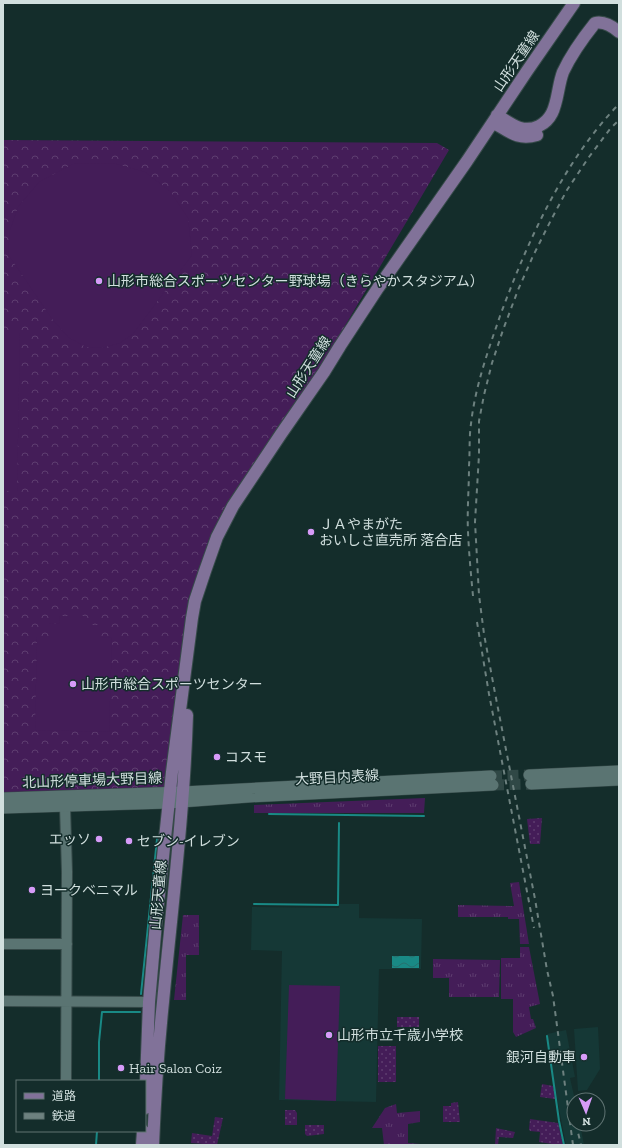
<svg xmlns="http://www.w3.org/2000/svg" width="622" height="1148" font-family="'Zilla Slab','Noto Sans JP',serif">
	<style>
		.built { fill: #153836 }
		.grass { fill: url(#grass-tufts) }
		.forest { fill: url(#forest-crowns) }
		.garden { fill: url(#garden-dots) }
		.pitch { fill: #441d58 }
		.water { fill: url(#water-waves) }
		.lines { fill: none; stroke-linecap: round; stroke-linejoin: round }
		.stream { stroke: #198985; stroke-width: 2 }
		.secondary-tunnel { stroke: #304846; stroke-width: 11; stroke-dasharray: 11 5.5; stroke-linecap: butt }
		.tertiary-casing { stroke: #364a49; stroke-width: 12 }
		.secondary-casing { stroke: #364a49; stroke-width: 12 }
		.primary-casing { stroke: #364a49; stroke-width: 14 }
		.tertiary { stroke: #5a7472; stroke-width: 10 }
		.secondary { stroke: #5a7472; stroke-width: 11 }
		.primary { stroke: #817299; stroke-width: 12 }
		.rail { stroke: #6d817f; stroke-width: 2; stroke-dasharray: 5 5; stroke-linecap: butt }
		.poi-dot { fill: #d79bf9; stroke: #142d2b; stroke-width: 1.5 }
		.labels { text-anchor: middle; stroke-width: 3; stroke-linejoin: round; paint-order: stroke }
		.street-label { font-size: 14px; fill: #d1dfde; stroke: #142d2b }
		.poi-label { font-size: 14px; fill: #d1dfde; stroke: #142d2b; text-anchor: start }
	</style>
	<defs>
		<pattern id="grass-tufts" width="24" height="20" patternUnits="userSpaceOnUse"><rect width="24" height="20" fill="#441d58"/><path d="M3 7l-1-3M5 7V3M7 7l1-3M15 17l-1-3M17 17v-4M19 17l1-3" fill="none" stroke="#5e3d70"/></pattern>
		<pattern id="forest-crowns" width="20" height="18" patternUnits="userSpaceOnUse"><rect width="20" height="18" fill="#441d58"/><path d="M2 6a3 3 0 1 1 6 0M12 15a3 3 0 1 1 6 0" fill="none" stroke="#5e3d70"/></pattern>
		<pattern id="garden-dots" width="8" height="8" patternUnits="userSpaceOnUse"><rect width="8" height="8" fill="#441d58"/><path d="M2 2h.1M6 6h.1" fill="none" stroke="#5e3d70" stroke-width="1.8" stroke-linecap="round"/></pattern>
		<pattern id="water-waves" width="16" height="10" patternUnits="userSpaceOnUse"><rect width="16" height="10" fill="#198985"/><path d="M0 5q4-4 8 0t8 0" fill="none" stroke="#26706e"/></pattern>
	</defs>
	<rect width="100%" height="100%" fill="#142d2b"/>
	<path class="built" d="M 339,904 L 359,904 L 359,918 L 422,919 L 421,969 L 379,969 L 376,1102 L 279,1100 L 282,951 L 251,950 L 252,907 L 339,908 Z
		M 598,1027 L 600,1069 L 587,1090 L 578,1091 L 574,1029 Z
		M 566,1030 L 575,1077 L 570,1078 L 575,1100 L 574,1100 L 574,1124 L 580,1124 L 584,1145 L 566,1145 L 555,1088 L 547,1034 Z"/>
	<path class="grass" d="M 425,798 L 424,813 L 254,813 L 254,805 Z
		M 519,882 L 529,944 L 520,944 L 519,919 L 508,919 L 508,917 L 458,917 L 458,905 L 514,906 L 510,883 Z
		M 183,915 L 199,915 L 199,955 L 186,955 L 186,1000 L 174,1000 Z
		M 520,947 L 529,947 L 540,1004 L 529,1007 L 531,1019 L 533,1019 L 536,1028 L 516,1037 L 513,1032 L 513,999 L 501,999 L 501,958 L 520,958 Z
		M 433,959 L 500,960 L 499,997 L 449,997 L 449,978 L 433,978 Z
		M 396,1104 L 397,1113 L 420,1111 L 420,1122 L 408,1124 L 408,1143 L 420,1144 L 420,1145 L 384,1145 L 382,1128 L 372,1128 L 385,1108 Z"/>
	<path class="forest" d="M 3,140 L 437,143 L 449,150 L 281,434 L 252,478 L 205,571 L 170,793 L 3,798 Z"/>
	<path class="garden" d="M 542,818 L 540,844 L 530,844 L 527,819 Z
		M 397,1017 L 419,1017 L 419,1027 L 397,1027 Z
		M 378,1046 L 396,1046 L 396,1082 L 378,1082 Z
		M 542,1084 L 553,1086 L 555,1099 L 540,1097 Z
		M 458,1102 L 460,1122 L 443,1122 L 443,1106 L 451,1106 L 451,1103 Z
		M 285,1110 L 295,1110 L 297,1113 L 297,1125 L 285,1125 Z
		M 215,1117 L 223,1118 L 217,1145 L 191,1143 L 192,1133 L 212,1136 Z
		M 530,1119 L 558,1123 L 563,1145 L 552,1145 L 552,1144 L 539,1142 L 540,1132 L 530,1131 L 529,1129 Z
		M 305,1125 L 324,1125 L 324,1134 L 307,1136 L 305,1134 Z
		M 496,1128 L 515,1132 L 513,1138 L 499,1137 L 498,1145 L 495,1145 Z"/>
	<path class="pitch" d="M 113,163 L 145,172 L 170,191 L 188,218 L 192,255 L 133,334 L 120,343 L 102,348 L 86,347 L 68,337 L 52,319 L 8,254 L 10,230 L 18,207 L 39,182 L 73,164 Z
		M 3,333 L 20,333 L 17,491 L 3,491 Z
		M 60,616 L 87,616 L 87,625 L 101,625 L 101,637 L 112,638 L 109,732 L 35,730 L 37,637 L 49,637 L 49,623 L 59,624 Z
		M 289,985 L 340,986 L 336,1101 L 285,1099 Z"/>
	<path class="water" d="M 392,956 L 419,956 L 419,968 L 392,968 Z"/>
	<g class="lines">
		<path class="stream" d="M 269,814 L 424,816
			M 254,904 L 338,905 L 339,823
			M 141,994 L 157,839
			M 547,1036 L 559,1121 L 564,1145
			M 99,1081 L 99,1042 L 102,1012 L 140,1012
			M 96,1145 L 97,1131"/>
		<path class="secondary-tunnel" d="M 491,776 L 529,775
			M 493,785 L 531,784"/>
		<defs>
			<path id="tertiary" d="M 65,807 L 67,872 L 66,1081
				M 3,944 L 67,944
				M 3,1001 L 149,1002"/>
			<path id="secondary" d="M 529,775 L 619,771
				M 531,784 L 619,780
				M 3,798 L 183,792 L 491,776
				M 3,808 L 168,803 L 248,797 L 493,785"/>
			<path id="primary" d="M 497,115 C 511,124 523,134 539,126 C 545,123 549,119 552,113 C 558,101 558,85 563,72 C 571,55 583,38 595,23 C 604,21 612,26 619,32
				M 496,124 C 511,133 519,140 537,135
				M 145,1108 L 149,1002 L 156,923 L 172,772 L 192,618 L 195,601 L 205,571 L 217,537 L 233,506 L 281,434 L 324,372 L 340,346 L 378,288 L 467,161 L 527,71 L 574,3
				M 142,1145 L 143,1131
				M 153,1145 C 155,1097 158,1050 163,1002 C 172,907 184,811 187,715"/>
		</defs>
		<use href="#tertiary" class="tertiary-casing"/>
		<use href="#secondary" class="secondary-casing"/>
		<use href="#primary" class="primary-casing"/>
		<use href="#tertiary" class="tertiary"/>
		<use href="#secondary" class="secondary"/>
		<use href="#primary" class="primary"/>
		<path class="rail" d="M 473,596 C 471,575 469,554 468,532 C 467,510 469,488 469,466 C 470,452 469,437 471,424 C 475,387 488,351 500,316 C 528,240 563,162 619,104
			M 477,622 L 489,694 L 534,928
			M 576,1124 L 581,1145
			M 573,1145 L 553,996 L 547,970 L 535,899 L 495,693 L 484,634 L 479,595 L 475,522 L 479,455 L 479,421 L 484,395 L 492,363 L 503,330 L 518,290 L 533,256 L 551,220 L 567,190 L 589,157 L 610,129 L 619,120"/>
	</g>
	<g class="poi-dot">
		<circle cx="99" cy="281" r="4"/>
		<circle cx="311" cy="532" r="4"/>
		<circle cx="73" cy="684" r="4"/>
		<circle cx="217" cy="757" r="4"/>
		<circle cx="99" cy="839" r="4"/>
		<circle cx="129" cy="841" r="4"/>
		<circle cx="32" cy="890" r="4"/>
		<circle cx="329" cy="1035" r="4"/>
		<circle cx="584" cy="1057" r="4"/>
		<circle cx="121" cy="1068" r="4"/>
	</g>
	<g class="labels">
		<g class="street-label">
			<text transform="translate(516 61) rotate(-56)" y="5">山形天童線</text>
			<text transform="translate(308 367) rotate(-57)" y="5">山形天童線</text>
			<text transform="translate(337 777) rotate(-3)" y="5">大野目内表線</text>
			<text transform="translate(92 780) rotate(-2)" y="5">北山形停車場大野目線</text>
			<text transform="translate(158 895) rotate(-85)" y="5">山形天童線</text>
		</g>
		<g class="poi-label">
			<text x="107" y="286">山形市総合スポーツセンター野球場（きらやかスタジアム）</text>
			<text x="319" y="529">ＪＡやまがた<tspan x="319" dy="16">おいしさ直売所 落合店</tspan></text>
			<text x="81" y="689">山形市総合スポーツセンター</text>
			<text x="225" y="762">コスモ</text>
			<text x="91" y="844" text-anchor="end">エッソ</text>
			<text x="137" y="846">セブン-イレブン</text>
			<text x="40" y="895">ヨークベニマル</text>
			<text x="337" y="1040">山形市立千歳小学校</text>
			<text x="576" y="1062" text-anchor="end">銀河自動車</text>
			<text x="129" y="1073">Hair Salon Coiz</text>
		</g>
	</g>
	<rect width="622" height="1148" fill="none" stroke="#d1dfde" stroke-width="8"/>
	<rect x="16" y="1080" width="130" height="52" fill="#142d2b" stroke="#607473"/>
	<rect x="24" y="1093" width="20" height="6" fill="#817299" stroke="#607473"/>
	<text x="52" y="1100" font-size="12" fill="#d1dfde">道路</text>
	<rect x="24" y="1113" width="20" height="6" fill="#6d817f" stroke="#607473"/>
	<text x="52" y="1120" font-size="12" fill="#d1dfde">鉄道</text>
	<g transform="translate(586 1112) rotate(178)"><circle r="19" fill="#142d2b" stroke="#607473"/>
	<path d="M0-3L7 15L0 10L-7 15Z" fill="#d79bf9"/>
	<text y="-6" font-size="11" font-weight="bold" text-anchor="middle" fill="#d1dfde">N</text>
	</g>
</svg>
